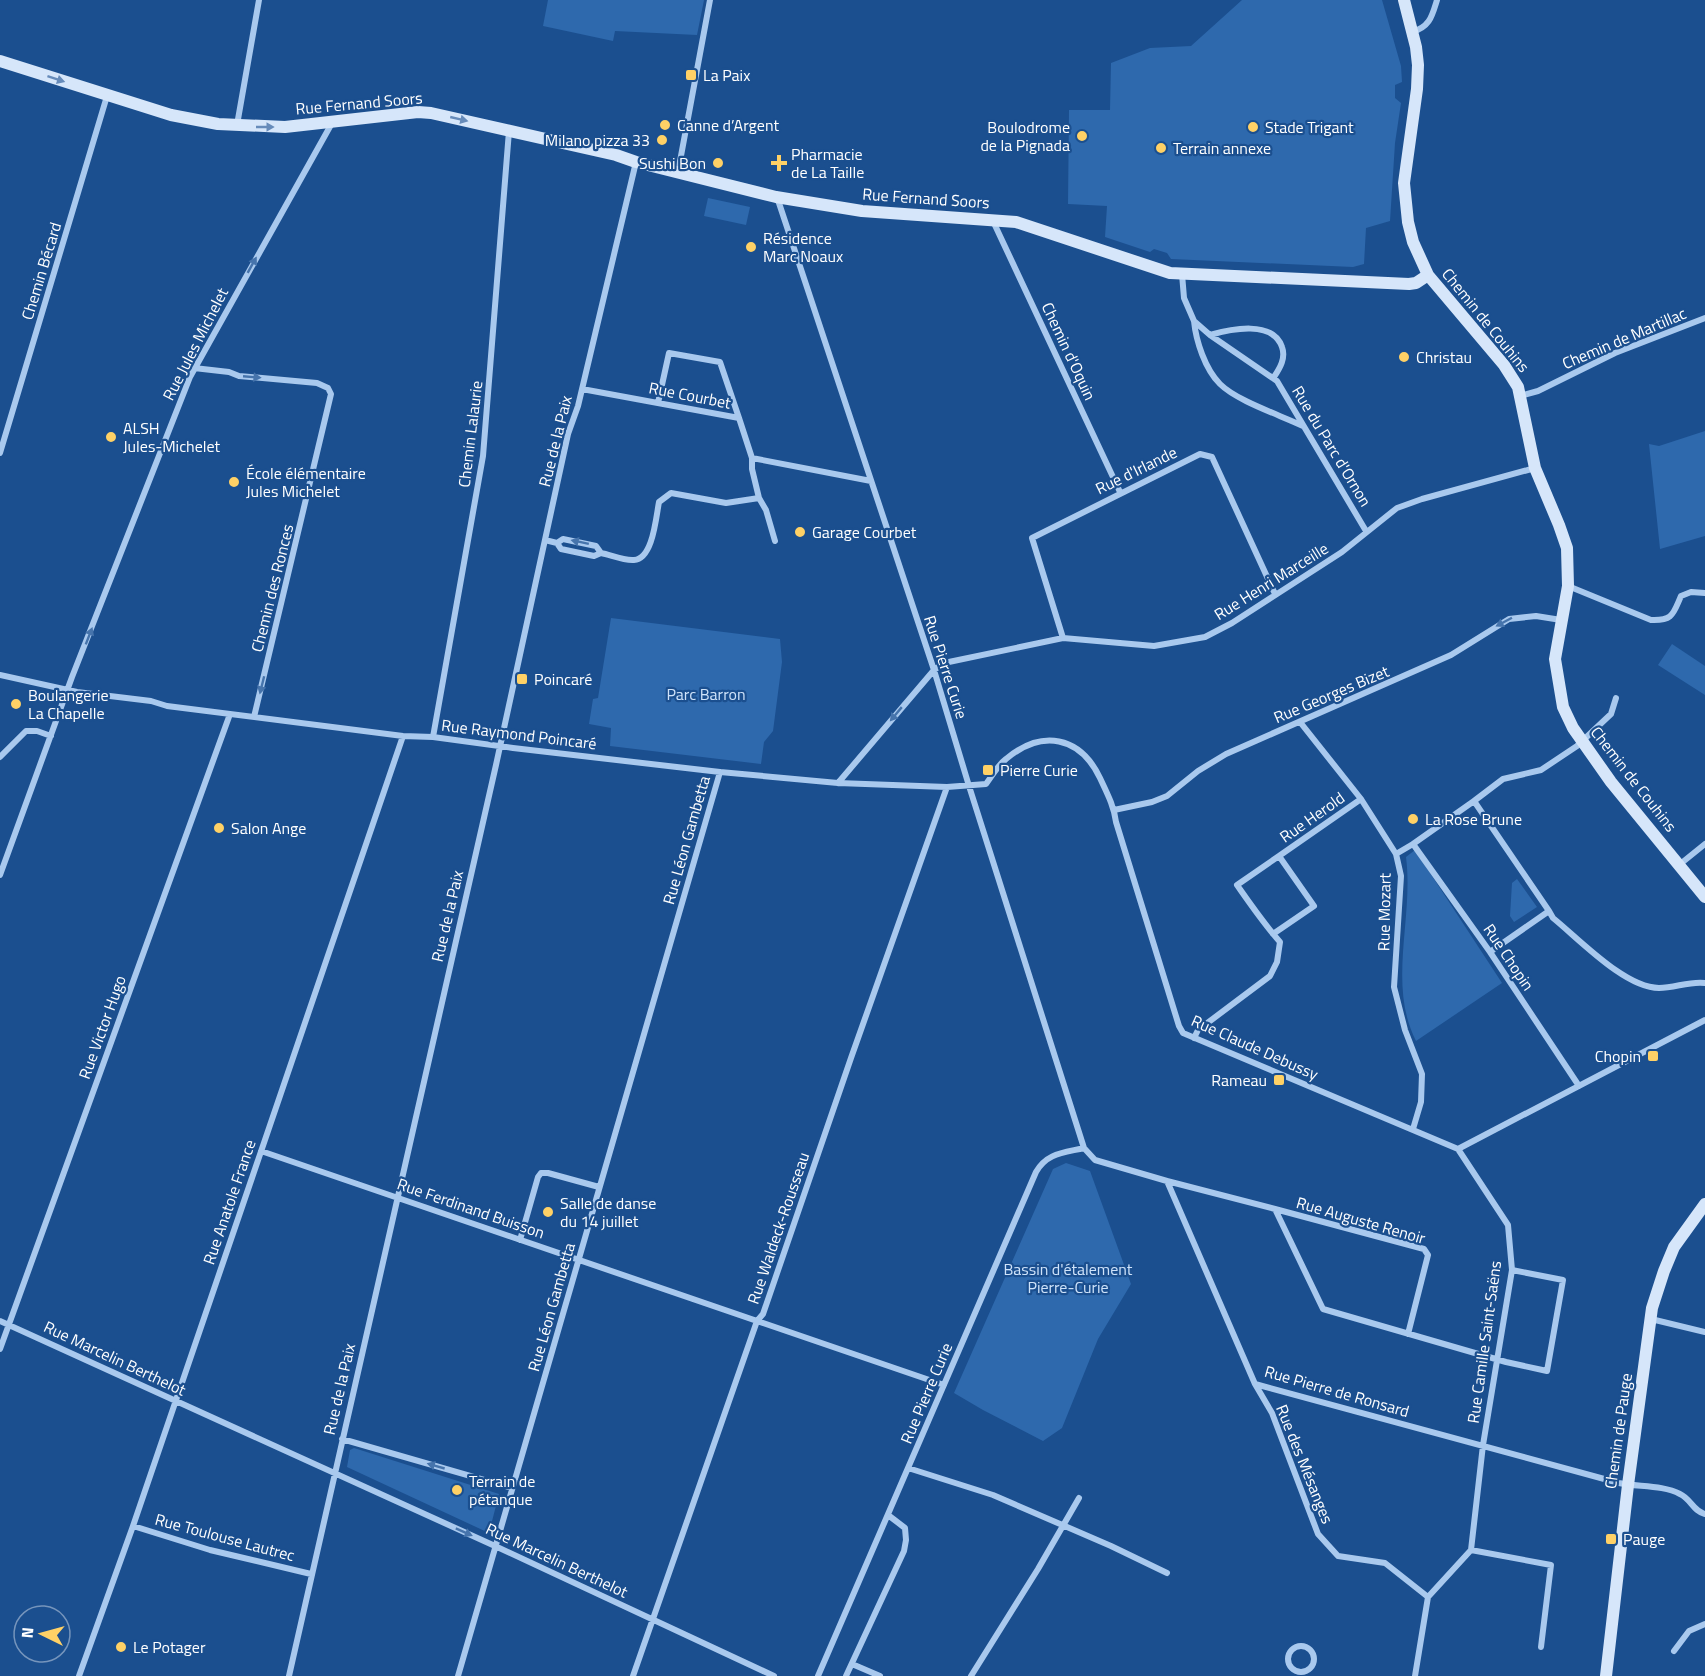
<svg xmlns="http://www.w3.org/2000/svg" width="1705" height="1676" font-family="'Titillium Web',sans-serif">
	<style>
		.green { fill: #2e69ad }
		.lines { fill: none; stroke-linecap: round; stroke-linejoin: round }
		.street { stroke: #a9c9ee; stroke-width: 6 }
		.secondary { stroke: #d6e6fa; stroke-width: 12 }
		.oneway { fill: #668bba }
		.oneway2 { fill: #4674ac }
		.poi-dot { fill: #ffd166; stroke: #1b4f8f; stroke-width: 2 }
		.labels { text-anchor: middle; stroke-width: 4.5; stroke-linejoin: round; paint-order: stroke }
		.poi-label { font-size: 16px; fill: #fff; stroke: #1b4f8f; text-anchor: start }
		.street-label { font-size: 16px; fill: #fff; stroke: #1b4f8f }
		.park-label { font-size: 16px; fill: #cfe3fa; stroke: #1b4f8f }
	</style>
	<rect width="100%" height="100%" fill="#1b4f8f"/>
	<path class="green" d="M 548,0 L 704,0 L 697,35 L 615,31 L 613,41 L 543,26 Z
		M 1242,0 L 1382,0 L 1401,66 L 1402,82 L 1395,85 L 1395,98 L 1401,103 L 1395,143 L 1390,221 L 1366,228 L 1364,264 L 1353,267 L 1171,259 L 1167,253 L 1154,249 L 1150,252 L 1105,237 L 1107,206 L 1068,204 L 1069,110 L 1110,110 L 1111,63 L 1150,48 L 1191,46 Z
		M 708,198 L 750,207 L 746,225 L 704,216 Z
		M 1705,431 L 1705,536 L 1660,549 L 1649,444 L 1659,446 Z
		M 611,618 L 780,639 L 782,662 L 773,731 L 764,742 L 761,764 L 610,746 L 611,728 L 589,724 L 593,699 L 598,698 Z
		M 1672,644 L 1705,666 L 1705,695 L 1658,665 Z
		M 1415,850 L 1502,983 L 1416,1041 C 1387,984 1414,918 1406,857 Z
		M 1517,879 L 1537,907 L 1514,922 L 1510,916 L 1512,883 Z
		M 1066,1163 L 1090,1171 L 1131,1284 L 1098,1339 L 1062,1428 L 1043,1441 L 983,1410 L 954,1393 L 1053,1169 Z
		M 354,1448 L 499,1494 L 489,1533 L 347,1467 L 350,1450 Z"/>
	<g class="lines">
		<path class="street" d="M 1412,32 C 1430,27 1432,16 1437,0
			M 237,125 L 259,0
			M 678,172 L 710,0
			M 777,197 L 934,670 L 969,786 L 1084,1148 L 1095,1160 L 1167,1181 L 1255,1384 L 1619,1483 C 1638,1487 1663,1485 1680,1494 C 1691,1499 1693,1511 1705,1514
			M 993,221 L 1120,492
			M 1182,274 L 1184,298 L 1194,321 L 1210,335 L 1277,381 L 1366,531
			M 1194,321 C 1196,341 1205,369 1220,384 C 1237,401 1280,415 1303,426
			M 1210,335 C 1231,329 1273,320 1282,347 C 1286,358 1280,368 1274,377
			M 194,368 L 229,372 L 239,376 L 317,383 L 328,388 L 331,394 L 254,717
			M 582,389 L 739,418 L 752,458 L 871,481
			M 1520,396 L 1538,391 L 1615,353 L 1705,318
			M 658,403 L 669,353 L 720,362 L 739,418
			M 0,453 L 107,96
			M 752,458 L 752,469 L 759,498
			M 545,540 L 557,543 L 563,539 L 596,546 L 601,553
			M 557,543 L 561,549 L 594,556 L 601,553
			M 601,553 C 611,555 624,561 634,560 C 653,559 656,517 659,502 L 671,493 L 726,503 L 759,498 L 766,510 L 775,541
			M 1568,586 L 1651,620 C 1673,621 1673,614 1681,596 L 1691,592 L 1705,593
			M 1063,638 L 1032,538 L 1200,454 L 1212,457 L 1275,594
			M 0,675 L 77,692 L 151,701 L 167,706 L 403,736 L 433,737 L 513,748 L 720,772 L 838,783 L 947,787 L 986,784 C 992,776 998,765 1006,759 C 1042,729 1080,736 1100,778 C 1107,793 1114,806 1116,822 L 1179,1026 L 1183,1033 L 1458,1149 L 1705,1020
			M 1300,722 L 1361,799 L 1396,854 L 1401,876 L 1394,987 L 1405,1030 L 1422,1074 L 1421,1102 L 1413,1129
			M 433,737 L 483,456 L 509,131
			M 0,757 L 26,731 L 37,731 L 51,736
			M 838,783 L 934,670 L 944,663 L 1063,638 L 1154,646 L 1205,637 L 1232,623 L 1342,552 L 1397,508 L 1422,499 L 1535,468
			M 1474,801 L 1503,779 L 1541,770 L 1577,746 L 1611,714 L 1616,698
			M 1114,810 L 1152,802 L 1167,796 L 1198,771 L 1226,754 L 1451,655 L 1509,619 L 1536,616 L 1561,620
			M 1413,844 L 1490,952 L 1579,1086
			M 1396,854 L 1413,844 L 1474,801 L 1549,911 L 1490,952
			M 1279,856 L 1361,799
			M 1679,865 L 1705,844
			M 0,875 L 72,677 L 190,377 L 332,123
			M 1549,911 L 1553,918 C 1579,939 1625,988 1659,988 C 1675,988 1689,981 1705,983
			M 1194,1038 L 1198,1030 L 1270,976 L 1277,962 L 1280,942 C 1264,924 1251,905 1237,885 L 1279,856 L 1314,906 L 1273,934
			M 261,1151 L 944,1385
			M 1167,1181 L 1275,1209 L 1323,1309 L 1506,1362 L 1547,1371 L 1563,1280 L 1512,1270
			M 1275,1209 L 1424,1249 L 1428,1255 L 1408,1334
			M 520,1240 L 538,1177 L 541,1173 L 548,1173 L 599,1187
			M 1651,1319 L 1705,1332
			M 0,1321 L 495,1546 L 774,1676
			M 0,1349 L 230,714
			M 1255,1384 L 1272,1413 L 1318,1534 L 1338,1556 L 1385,1563 L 1428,1597
			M 342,1439 L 512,1488
			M 908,1468 L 993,1495 L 1111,1546 L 1167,1573
			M 133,1526 L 210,1550 L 311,1574
			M 1471,1550 L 1551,1565 L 1541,1647
			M1288 1659a13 13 0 1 1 26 0a13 13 0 1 1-26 0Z
			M 1674,1651 L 1689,1631 L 1705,1624
			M 852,1664 L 880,1676
			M 79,1676 L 133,1526 L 403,736
			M 289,1676 L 496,765 L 568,434 L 578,406 L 636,162
			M 458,1676 L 720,772
			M 633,1676 L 757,1321 L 763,1314 L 851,1058 L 947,787
			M 818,1676 L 1036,1172 C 1047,1153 1063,1153 1084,1148
			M 846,1676 L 904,1551 L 906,1540 L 905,1528 L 888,1515
			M 971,1676 L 1038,1569 L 1079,1498
			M 1415,1676 L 1428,1597 L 1471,1550 L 1483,1445 L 1512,1270 L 1508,1225 L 1458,1149"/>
		<path class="secondary" d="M 1404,0 L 1416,47 L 1418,65 L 1417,89 L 1404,183 L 1408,222 L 1413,242 L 1428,275 L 1504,365 L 1518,387 L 1535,468 L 1559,525 L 1567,548 L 1568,586 L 1555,659 L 1563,707 L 1573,728 L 1611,782 L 1705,897
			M 0,61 L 171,115 L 218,124 L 285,127 L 418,112 L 431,113 L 616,155 L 636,162 L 776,197 L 862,211 L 1016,222 L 1170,273 L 1409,284 L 1416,283 L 1428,275
			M 1606,1676 L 1628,1485 L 1652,1308 L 1664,1271 L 1674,1247 L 1705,1204"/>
	</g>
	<defs><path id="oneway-solid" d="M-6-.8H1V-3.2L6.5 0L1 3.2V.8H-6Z" transform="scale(1.5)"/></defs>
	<g class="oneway">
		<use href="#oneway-solid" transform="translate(56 79) rotate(18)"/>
		<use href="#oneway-solid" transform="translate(459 119) rotate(13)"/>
		<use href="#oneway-solid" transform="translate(265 127)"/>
	</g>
	<g class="oneway2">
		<use href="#oneway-solid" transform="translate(252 265) rotate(-61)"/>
		<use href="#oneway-solid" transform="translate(252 377) rotate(5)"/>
		<use href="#oneway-solid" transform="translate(580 542) rotate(-168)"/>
		<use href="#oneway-solid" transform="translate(1504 622) rotate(152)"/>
		<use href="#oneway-solid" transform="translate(89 636) rotate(-69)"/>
		<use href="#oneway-solid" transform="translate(262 685) rotate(104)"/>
		<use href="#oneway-solid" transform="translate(896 714) rotate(130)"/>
		<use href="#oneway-solid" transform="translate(436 1466) rotate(-164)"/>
		<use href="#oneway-solid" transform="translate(464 1532) rotate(24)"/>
	</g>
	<g class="poi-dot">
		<rect x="685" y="69" width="12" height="12" rx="3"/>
		<circle cx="665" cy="125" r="6"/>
		<circle cx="1253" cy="127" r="6"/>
		<circle cx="1082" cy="136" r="6"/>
		<circle cx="662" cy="140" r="6"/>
		<circle cx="1161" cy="148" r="6"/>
		<circle cx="718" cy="163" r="6"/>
		<path d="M776 154h6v6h6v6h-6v6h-6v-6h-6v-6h6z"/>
		<circle cx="751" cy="247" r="6"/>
		<circle cx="1404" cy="357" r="6"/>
		<circle cx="111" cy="437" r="6"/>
		<circle cx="234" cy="482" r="6"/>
		<circle cx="800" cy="532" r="6"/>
		<rect x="516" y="673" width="12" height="12" rx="3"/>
		<circle cx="16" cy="704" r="6"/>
		<rect x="982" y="764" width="12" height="12" rx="3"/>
		<circle cx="1413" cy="819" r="6"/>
		<circle cx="219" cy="828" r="6"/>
		<rect x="1647" y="1050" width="12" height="12" rx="3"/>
		<rect x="1273" y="1074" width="12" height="12" rx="3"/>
		<circle cx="548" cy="1212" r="6"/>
		<circle cx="457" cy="1490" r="6"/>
		<rect x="1605" y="1533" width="12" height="12" rx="3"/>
		<circle cx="121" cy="1647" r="6"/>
	</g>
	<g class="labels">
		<g class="poi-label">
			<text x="703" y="81">La Paix</text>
			<text x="677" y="131">Canne d’Argent</text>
			<text x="1070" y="133" text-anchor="end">Boulodrome<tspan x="1070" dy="18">de la Pignada</tspan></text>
			<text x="1265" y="133">Stade Trigant</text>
			<text x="650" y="146" text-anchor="end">Milano pizza 33</text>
			<text x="1173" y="154">Terrain annexe</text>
			<text x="791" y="160">Pharmacie<tspan x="791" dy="18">de La Taille</tspan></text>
			<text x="706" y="169" text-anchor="end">Sushi Bon</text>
			<text x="763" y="244">Résidence<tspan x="763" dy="18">Marc Noaux</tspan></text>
			<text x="1416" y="363">Christau</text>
			<text x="123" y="434">ALSH<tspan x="123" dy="18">Jules-Michelet</tspan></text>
			<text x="246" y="479">École élémentaire<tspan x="246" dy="18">Jules Michelet</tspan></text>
			<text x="812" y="538">Garage Courbet</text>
			<text x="534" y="685">Poincaré</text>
			<text x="28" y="701">Boulangerie<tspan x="28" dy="18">La Chapelle</tspan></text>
			<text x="1000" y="776">Pierre Curie</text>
			<text x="1425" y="825">La Rose Brune</text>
			<text x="231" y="834">Salon Ange</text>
			<text x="1641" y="1062" text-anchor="end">Chopin</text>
			<text x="1267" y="1086" text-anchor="end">Rameau</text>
			<text x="560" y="1209">Salle de danse<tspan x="560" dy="18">du 14 juillet</tspan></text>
			<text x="469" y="1487">Terrain de<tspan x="469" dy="18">pétanque</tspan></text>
			<text x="1623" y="1545">Pauge</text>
			<text x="133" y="1653">Le Potager</text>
		</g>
		<g class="street-label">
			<text transform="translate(359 103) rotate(-5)" y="6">Rue Fernand Soors</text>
			<text transform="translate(926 198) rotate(4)" y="6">Rue Fernand Soors</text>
			<text transform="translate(41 271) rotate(-73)" y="6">Chemin Bécard</text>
			<text transform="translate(1486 320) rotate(51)" y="6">Chemin de Couhins</text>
			<text transform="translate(1624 338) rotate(-23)" y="6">Chemin de Martillac</text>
			<text transform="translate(195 344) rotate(-63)" y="6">Rue Jules Michelet</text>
			<text transform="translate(1069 351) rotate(65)" y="6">Chemin d'Oquin</text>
			<text transform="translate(690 395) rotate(11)" y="6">Rue Courbet</text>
			<text transform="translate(470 434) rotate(-83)" y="6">Chemin Lalaurie</text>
			<text transform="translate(555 441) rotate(-76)" y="6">Rue de la Paix</text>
			<text transform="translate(1332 446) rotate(59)" y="6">Rue du Parc d'Ornon</text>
			<text transform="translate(1136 470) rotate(-26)" y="6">Rue d'Irlande</text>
			<text transform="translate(1271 581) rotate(-32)" y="6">Rue Henri Marceille</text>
			<text transform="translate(272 588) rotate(-76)" y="6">Chemin des Ronces</text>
			<text transform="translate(946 667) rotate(72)" y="6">Rue Pierre Curie</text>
			<text transform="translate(1331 694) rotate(-23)" y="6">Rue Georges Bizet</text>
			<text transform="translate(519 734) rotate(7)" y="6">Rue Raymond Poincaré</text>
			<text transform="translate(1634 779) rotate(52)" y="6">Chemin de Couhins</text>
			<text transform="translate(1312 817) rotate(-35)" y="6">Rue Herold</text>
			<text transform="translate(686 840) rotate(-74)" y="6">Rue Léon Gambetta</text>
			<text transform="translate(1384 912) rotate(-89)" y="6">Rue Mozart</text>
			<text transform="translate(447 916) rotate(-77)" y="6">Rue de la Paix</text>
			<text transform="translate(1509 957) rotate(56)" y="6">Rue Chopin</text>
			<text transform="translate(102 1027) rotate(-70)" y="6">Rue Victor Hugo</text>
			<text transform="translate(1255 1047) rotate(24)" y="6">Rue Claude Debussy</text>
			<text transform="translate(229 1202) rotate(-71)" y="6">Rue Anatole France</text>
			<text transform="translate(471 1208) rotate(19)" y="6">Rue Ferdinand Buisson</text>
			<text transform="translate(1361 1220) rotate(16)" y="6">Rue Auguste Renoir</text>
			<text transform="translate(778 1228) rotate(-71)" y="6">Rue Waldeck-Rousseau</text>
			<text transform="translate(551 1307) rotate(-74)" y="6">Rue Léon Gambetta</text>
			<text transform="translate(1484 1342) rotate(-82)" y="6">Rue Camille Saint-Saëns</text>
			<text transform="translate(115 1358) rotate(25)" y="6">Rue Marcelin Berthelot</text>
			<text transform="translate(339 1389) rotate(-77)" y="6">Rue de la Paix</text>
			<text transform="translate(1337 1391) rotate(16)" y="6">Rue Pierre de Ronsard</text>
			<text transform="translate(926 1393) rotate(-67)" y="6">Rue Pierre Curie</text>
			<text transform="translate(1618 1431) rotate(-82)" y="6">Chemin de Pauge</text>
			<text transform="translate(1305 1464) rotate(68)" y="6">Rue des Mésanges</text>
			<text transform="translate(225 1537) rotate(15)" y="6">Rue Toulouse Lautrec</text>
			<text transform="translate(557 1560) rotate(25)" y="6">Rue Marcelin Berthelot</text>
		</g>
		<g class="park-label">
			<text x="706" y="700">Parc Barron</text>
			<text x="1068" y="1275">Bassin d'étalement<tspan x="1068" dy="18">Pierre-Curie</tspan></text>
		</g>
	</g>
	<g transform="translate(42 1634) rotate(275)"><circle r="28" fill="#1b4f8f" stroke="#7695bc" stroke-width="1.5"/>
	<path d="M0-4.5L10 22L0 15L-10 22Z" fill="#ffd166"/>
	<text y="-9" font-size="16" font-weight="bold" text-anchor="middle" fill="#ffffff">N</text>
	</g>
</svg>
